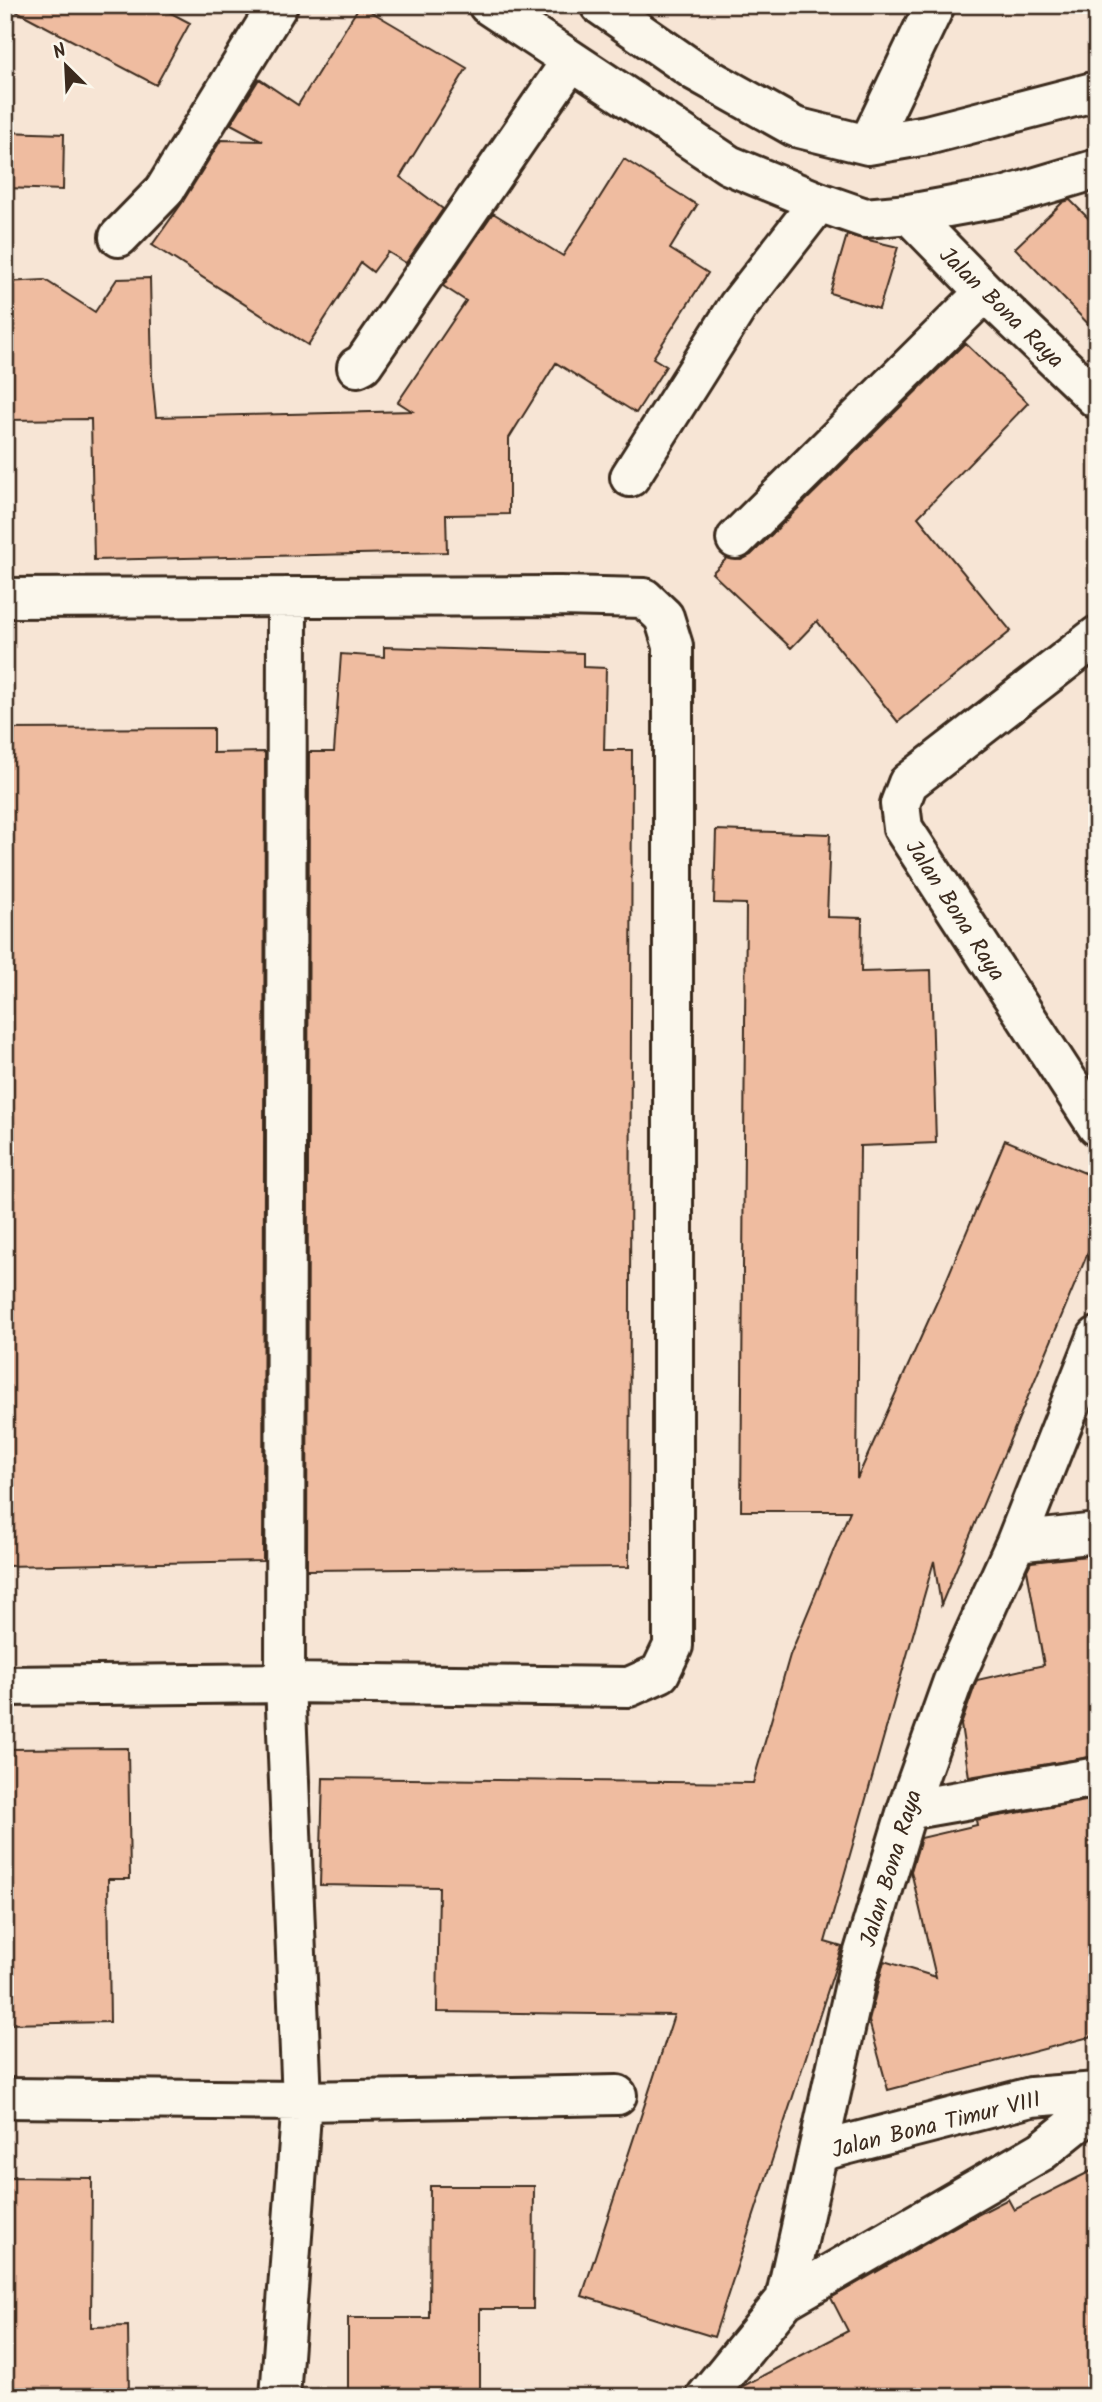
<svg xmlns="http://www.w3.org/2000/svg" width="1102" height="2402" font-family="Kalam,sans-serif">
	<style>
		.building { fill: #efbca0; stroke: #3b2a1e; stroke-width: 2 }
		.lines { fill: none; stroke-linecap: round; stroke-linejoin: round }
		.minor-casing { stroke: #3b2a1e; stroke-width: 44 }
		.minor { stroke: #fbf7ec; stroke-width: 38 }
		.labels { text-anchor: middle; stroke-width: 6; stroke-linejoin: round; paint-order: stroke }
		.street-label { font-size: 23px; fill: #3b2a1e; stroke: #fbf7ec }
	</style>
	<rect width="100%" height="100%" fill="#f7e5d5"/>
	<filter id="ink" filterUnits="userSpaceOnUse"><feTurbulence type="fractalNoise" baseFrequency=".0143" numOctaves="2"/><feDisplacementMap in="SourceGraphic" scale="14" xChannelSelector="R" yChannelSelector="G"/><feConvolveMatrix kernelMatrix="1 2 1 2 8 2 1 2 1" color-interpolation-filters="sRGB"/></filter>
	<g filter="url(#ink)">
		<path class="building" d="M 5,5 L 156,5 L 190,23 L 156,85 Z
			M 360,5 L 467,68 L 400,177 L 443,209 L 406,263 L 388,252 L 373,272 L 361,263 L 308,345 L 152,245 L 182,203 L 221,140 L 263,141 L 231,124 L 259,79 L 298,105 Z
			M 5,132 L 64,134 L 63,190 L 5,188 Z
			M 624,159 L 697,205 L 670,249 L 708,273 L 653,358 L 666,366 L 636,413 L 556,363 L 509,438 L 509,514 L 446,515 L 447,552 L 94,560 L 91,419 L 5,420 L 5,282 L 45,280 L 95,312 L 117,279 L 150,278 L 152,376 L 156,417 L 412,411 L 398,402 L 466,301 L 443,286 L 493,213 L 563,256 Z
			M 1070,200 L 1097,227 L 1097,333 L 1015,248 L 1063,202 Z
			M 847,235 L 898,247 L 879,309 L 830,293 Z
			M 965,343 L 1028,403 L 918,517 L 1011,631 L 898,722 L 817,621 L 791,648 L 712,573 L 727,558 L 741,560 L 751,555 Z
			M 384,647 L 583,653 L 583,667 L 606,668 L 604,750 L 632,750 L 629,1567 L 307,1570 L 309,752 L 334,752 L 341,654 L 384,657 Z
			M 213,728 L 213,753 L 265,752 L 263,1561 L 5,1566 L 5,729 Z
			M 716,830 L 830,834 L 827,917 L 862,918 L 861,972 L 931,970 L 936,1143 L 860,1146 L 857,1479 L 944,1286 L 1005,1140 L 1097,1178 L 1097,1231 L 941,1605 L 934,1561 L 825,1942 L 842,1947 L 714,2337 L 582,2296 L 674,2015 L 437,2012 L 439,1887 L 320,1885 L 323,1778 L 753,1783 L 790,1655 L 850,1511 L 741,1511 L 746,904 L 714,903 Z
			M 1097,1555 L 1097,1756 L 969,1777 L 961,1725 L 977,1680 L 1044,1665 L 1027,1570 L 1031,1562 Z
			M 128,1748 L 130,1879 L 108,1879 L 110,2022 L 5,2024 L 5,1749 Z
			M 1097,1799 L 1097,2035 L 888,2090 L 869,2021 L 884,1961 L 936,1977 L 911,1871 L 921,1838 L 977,1825 L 976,1820 Z
			M 1097,2168 L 1097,2397 L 734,2397 L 743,2386 L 848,2331 L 831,2298 L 960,2224 L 1008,2199 L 1014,2210 Z
			M 5,2177 L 92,2178 L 91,2327 L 128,2326 L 129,2397 L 5,2397 Z
			M 430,2186 L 534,2186 L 533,2309 L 480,2309 L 480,2397 L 348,2397 L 348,2318 L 429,2318 Z"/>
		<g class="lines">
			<defs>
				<path id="minor" d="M 488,5 L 729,165 L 819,202 L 865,218 L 909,214 L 1003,197 L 1097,169
					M 600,5 L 695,71 L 795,127 L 868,145 L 927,135 L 1097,91
					M 868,145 L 935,5
					M 909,214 L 985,292 L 1097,399
					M 119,237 L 164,191 L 278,5
					M 357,367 L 363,364 L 571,61
					M 630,477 L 738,306 L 819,202
					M 736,539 L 985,292
					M 5,598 L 560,596 L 644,598 L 664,617 L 673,646 L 673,1646 L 660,1673 L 629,1687 L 285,1683 L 5,1686
					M 1097,636 L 908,783 L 900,804 L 903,828 L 1097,1126
					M 1016,1542 L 1097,1533
					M 907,1810 L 1097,1777
					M 5,2098 L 302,2101 L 617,2095
					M 818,2152 L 1031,2097 L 1097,2092
					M 785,2300 L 1042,2151 L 1097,2107
					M 280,2397 L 302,2101 L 285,1683 L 287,597
					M 706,2397 L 785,2300 L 857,1975 L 907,1810 L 953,1681 L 1016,1542 L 1097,1337"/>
			</defs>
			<use href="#minor" class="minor-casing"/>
			<use href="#minor" class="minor"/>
		</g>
	</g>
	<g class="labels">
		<g class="street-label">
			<text transform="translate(1002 307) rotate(44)" y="8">Jalan Bona Raya</text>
			<text transform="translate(956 910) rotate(57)" y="8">Jalan Bona Raya</text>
			<text transform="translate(890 1868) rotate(-73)" y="8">Jalan Bona Raya</text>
			<text transform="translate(936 2124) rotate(-14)" y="8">Jalan Bona Timur VIII</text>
		</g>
	</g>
	<rect width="1102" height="2402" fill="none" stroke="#fbf7ec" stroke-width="28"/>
	<rect x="14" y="14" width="1074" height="2374" fill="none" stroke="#3b2a1e" stroke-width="2.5" filter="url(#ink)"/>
	<g transform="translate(66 66) rotate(336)" stroke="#fbf7ec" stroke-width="5" paint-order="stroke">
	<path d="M0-5L12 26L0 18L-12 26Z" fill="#3b2a1e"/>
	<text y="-10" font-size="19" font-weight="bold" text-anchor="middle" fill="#3b2a1e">N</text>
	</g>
</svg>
